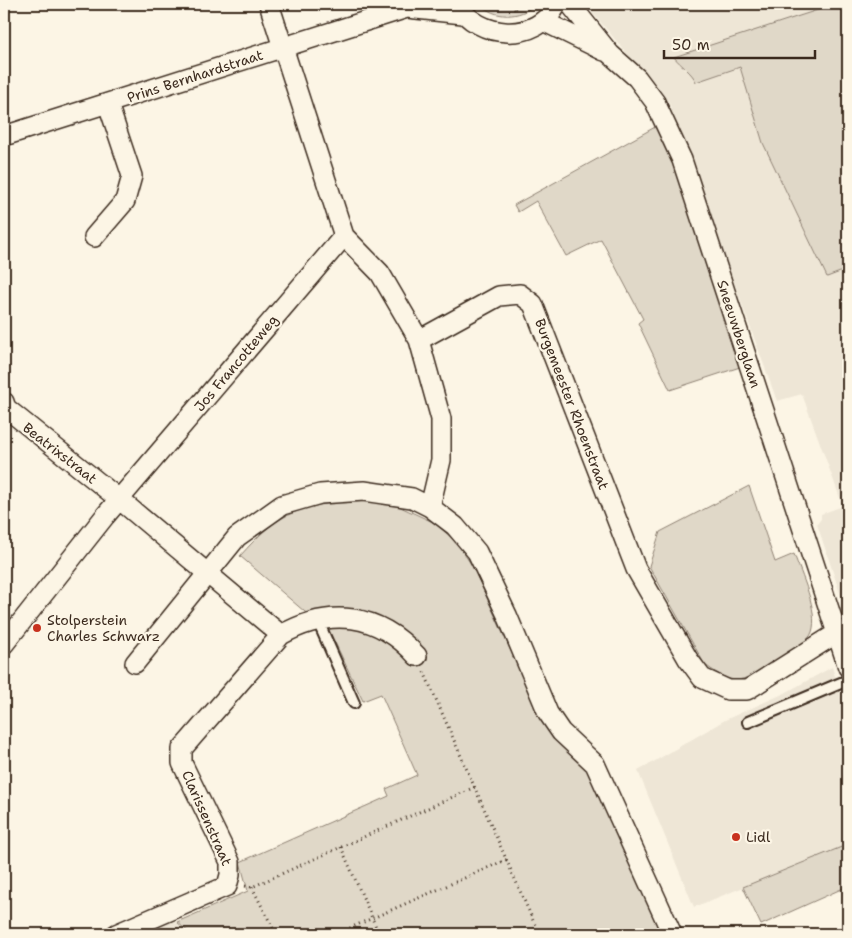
<svg xmlns="http://www.w3.org/2000/svg" width="852" height="938" font-family="'Shantell Sans',sans-serif">
	<style>
		.built { fill: #eee6d6 }
		.green { fill: #e0d8c8; stroke: #8e8173 }
		.lines { fill: none; stroke-linecap: round; stroke-linejoin: round }
		.service-casing { stroke: #3b2a1e; stroke-width: 14 }
		.minor-casing { stroke: #3b2a1e; stroke-width: 22 }
		.path { stroke: #3b2a1e; stroke-width: 3; stroke-dasharray: 1 4; stroke-linecap: butt }
		.service { stroke: #fcf5e5; stroke-width: 10 }
		.minor { stroke: #fcf5e5; stroke-width: 19 }
		.poi-dot { fill: #c8321e; stroke: #fcf5e5; stroke-width: 2 }
		.labels { text-anchor: middle; stroke-width: 4.5; stroke-linejoin: round; paint-order: stroke }
		.street-label { font-size: 14px; fill: #3b2a1e; stroke: #fcf5e5 }
		.poi-label { font-size: 14px; fill: #3b2a1e; stroke: #fcf5e5; text-anchor: start }
	</style>
	<rect width="100%" height="100%" fill="#fcf5e5"/>
	<filter id="ink" filterUnits="userSpaceOnUse"><feTurbulence type="fractalNoise" baseFrequency=".02" numOctaves="2"/><feDisplacementMap in="SourceGraphic" scale="10" xChannelSelector="R" yChannelSelector="G"/><feConvolveMatrix kernelMatrix="1 2 1 2 8 2 1 2 1" color-interpolation-filters="sRGB"/></filter>
	<g filter="url(#ink)">
		<path class="built" d="M 585,4 L 836,4 L 675,57 L 683,68 L 693,75 L 696,82 L 740,67 L 763,143 L 827,277 L 848,269 L 848,617 L 817,524 L 821,519 L 821,514 L 843,506 L 802,394 L 777,401 L 669,103 Z
			M 832,667 L 848,716 L 848,845 L 694,907 L 638,771 L 725,720 L 785,693 Z
			M 159,920 L 177,922 L 191,934 L 139,934 Z"/>
		<path class="green" d="M 479,4 L 536,4 C 519,19 496,19 479,4 Z
			M 836,4 L 848,4 L 848,269 L 827,277 L 763,143 L 740,67 L 696,82 C 692,72 681,66 674,57 Z
			M 657,126 L 665,139 L 706,254 L 740,367 L 670,390 L 638,323 L 643,319 L 601,239 L 566,256 L 536,201 L 518,212 L 514,205 Z
			M 749,486 L 775,562 L 794,554 C 801,574 819,611 812,632 C 807,648 753,680 736,680 C 724,679 714,671 705,665 L 649,566 L 660,532 Z
			M 373,500 L 396,505 L 435,523 L 457,543 L 473,567 L 541,718 L 591,769 L 666,934 L 191,934 L 177,922 L 248,891 L 240,862 L 389,796 L 386,789 L 417,775 L 381,694 L 363,701 L 329,630 L 305,612 L 240,556 C 249,546 259,535 270,526 C 300,503 337,502 373,500 Z
			M 844,846 L 848,857 L 848,886 L 761,925 L 743,887 Z"/>
		<g class="lines">
			<defs>
				<path id="service" d="M 317,619 L 354,703
					M 748,722 L 848,680"/>
				<path id="minor" d="M 457,4 C 478,39 537,44 557,4
					M 570,4 L 610,54 L 637,78 L 655,102 L 682,160 L 848,667
					M 407,8 L 463,14
					M 543,21 L 604,51
					M 4,136 L 407,8 L 412,4
					M 344,236 L 380,273 L 419,340 L 441,419 L 441,460 L 430,507
					M 94,237 L 125,201 L 132,176 L 108,104
					M 419,340 L 499,296 L 520,294 L 533,304 L 636,569 L 688,659 L 702,678 L 728,690 L 747,690 L 837,633
					M 4,402 L 6,408 L 120,500 L 281,635 L 182,749 L 182,763 L 230,862 L 230,875 L 227,886 L 116,934
					M 281,635 C 330,607 378,613 417,656
					M 4,644 L 105,516 L 344,236 L 269,4
					M 135,663 L 237,537 L 282,505 L 320,494 L 364,491 L 412,498 L 430,507 L 455,526 L 477,552 L 507,615 L 548,713 L 561,732 L 595,764 L 672,934"/>
			</defs>
			<use href="#service" class="service-casing"/>
			<use href="#minor" class="minor-casing"/>
			<path class="path" d="M 513,4 L 516,13
				M 424,672 L 539,934
				M 341,847 L 379,934
				M 245,886 L 252,887 L 475,787
				M 252,887 L 276,934
				M 336,934 L 508,859
				M 524,934 L 537,929"/>
			<use href="#service" class="service"/>
			<use href="#minor" class="minor"/>
		</g>
	</g>
	<g class="poi-dot">
		<circle cx="37" cy="628" r="5"/>
		<circle cx="736" cy="837" r="5"/>
	</g>
	<g class="labels">
		<g class="street-label">
			<text transform="translate(195 76) rotate(-18)" y="5">Prins Bernhardstraat</text>
			<text transform="translate(739 334) rotate(72)" y="5">Sneeuwberglaan</text>
			<text transform="translate(236 363) rotate(-50)" y="5">Jos Francotteweg</text>
			<text transform="translate(572 404) rotate(69)" y="5">Burgemeester Rhoenstraat</text>
			<text transform="translate(60 453) rotate(38)" y="5">Beatrixstraat</text>
			<text transform="translate(207 818) rotate(66)" y="5">Clarissenstraat</text>
		</g>
		<g class="poi-label">
			<text x="47" y="625">Stolperstein<tspan x="47" dy="16">Charles Schwarz</tspan></text>
			<text x="746" y="842">Lidl</text>
		</g>
	</g>
	<rect width="852" height="938" fill="none" stroke="#fcf5e5" stroke-width="20"/>
	<rect x="10" y="10" width="832" height="918" fill="none" stroke="#3b2a1e" stroke-width="2" filter="url(#ink)"/>
	<path d="M664 50v8h151v-8" fill="none" stroke="#3b2a1e" stroke-width="2.5"/>
	<text x="672" y="50" font-size="15" fill="#3b2a1e" stroke="#fcf5e5" stroke-width="4" paint-order="stroke">50 m</text>
</svg>
